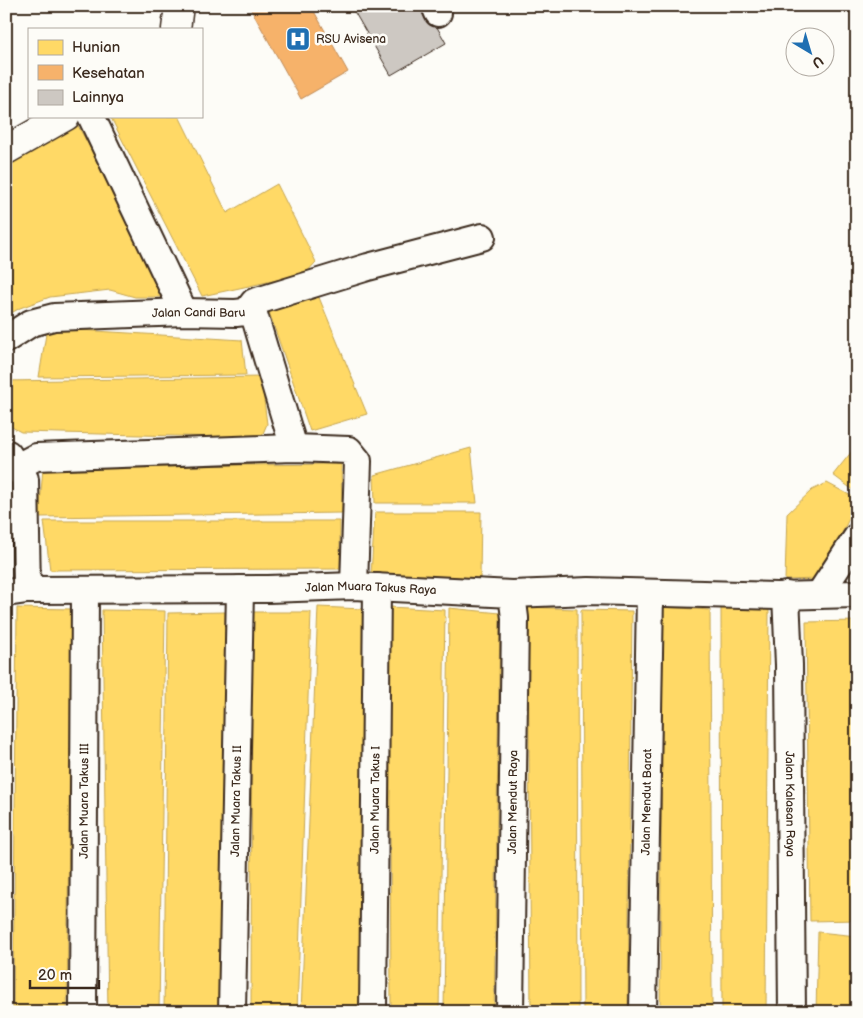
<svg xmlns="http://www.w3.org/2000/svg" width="863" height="1018" font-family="'Balsamiq Sans',sans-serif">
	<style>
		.homes { fill: #ffd966; stroke: #c4a450 }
		.health { fill: #f6b26b; stroke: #be8954 }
		.building { fill: #cdc8c2; stroke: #3b2a1e }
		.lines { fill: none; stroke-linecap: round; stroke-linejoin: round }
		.minor-casing { stroke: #3b2a1e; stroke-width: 30 }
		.secondary-casing { stroke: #3b2a1e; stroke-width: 31 }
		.minor { stroke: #fdfcf7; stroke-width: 26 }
		.secondary { stroke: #fdfcf7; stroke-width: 28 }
		.labels { text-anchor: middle; stroke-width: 5; stroke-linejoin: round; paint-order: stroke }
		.poi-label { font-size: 12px; fill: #3b2a1e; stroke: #fdfcf7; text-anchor: start }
		.street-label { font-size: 12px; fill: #3b2a1e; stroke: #fdfcf7 }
	</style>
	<rect width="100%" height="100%" fill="#fdfcf7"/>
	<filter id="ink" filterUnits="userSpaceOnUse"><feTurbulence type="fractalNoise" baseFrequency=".02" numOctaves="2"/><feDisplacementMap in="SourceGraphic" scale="10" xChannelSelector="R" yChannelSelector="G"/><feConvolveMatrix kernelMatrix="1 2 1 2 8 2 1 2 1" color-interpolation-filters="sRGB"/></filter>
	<g filter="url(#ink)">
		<path class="homes" d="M 110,116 L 179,116 L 227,213 L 277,184 L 316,262 L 305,274 L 202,296 Z
			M 77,124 L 120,201 L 162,297 L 135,297 L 110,290 L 50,297 L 20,308 L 6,316 L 6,163 Z
			M 318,295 L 367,414 L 310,431 L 268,309 Z
			M 47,328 L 242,340 L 246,375 L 39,377 Z
			M 261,377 L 267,424 L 261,438 L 21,432 L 6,424 L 6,381 Z
			M 471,448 L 477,503 L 375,503 L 374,475 Z
			M 853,450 L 857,452 L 857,493 L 833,475 Z
			M 341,464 L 342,513 L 39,517 L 43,467 Z
			M 827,483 L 857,499 L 857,503 L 819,579 L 785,580 L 787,514 L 812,490 Z
			M 375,512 L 481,512 L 480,578 L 371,574 Z
			M 44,521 L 340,521 L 340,569 L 50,570 Z
			M 318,607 L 363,609 L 362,1012 L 301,1012 Z
			M 389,607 L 445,610 L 439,1012 L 391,1012 Z
			M 528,607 L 577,609 L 578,1012 L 531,1012 Z
			M 663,607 L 710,610 L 712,1012 L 660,1012 Z
			M 17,608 L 71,609 L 67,1012 L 13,1012 Z
			M 449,608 L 500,613 L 494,1012 L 444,1012 Z
			M 721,608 L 769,608 L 766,1012 L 722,1012 Z
			M 102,610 L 165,611 L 159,1012 L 108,1012 Z
			M 581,610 L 632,611 L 628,1012 L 583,1012 Z
			M 6,612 L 10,612 L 8,1012 L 6,1012 Z
			M 225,612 L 220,1012 L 164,1012 L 168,613 Z
			M 252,612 L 311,612 L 297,1012 L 251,1012 Z
			M 857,621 L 857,920 L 810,921 L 806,622 Z
			M 818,932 L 857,936 L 857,1012 L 816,1012 Z"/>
		<path class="health" d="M 249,6 L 311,6 L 348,72 L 301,99 Z"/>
		<path class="building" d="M 351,6 L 425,6 L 446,43 L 391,75 Z"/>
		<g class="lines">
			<defs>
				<g id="minor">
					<path d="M 435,6 L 438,13"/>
					<path d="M 91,116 L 184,312"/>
					<path d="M 253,311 L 251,306 L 254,302 L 368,267 L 482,237"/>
					<path id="s1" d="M 6,339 L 31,323 L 54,317 L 184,312 L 236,313 L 253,311 L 294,448"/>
					<path d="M 8,454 L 25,479 L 27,590"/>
					<path d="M 17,467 L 36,457 L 294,448 L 349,450 L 358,461 L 354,586"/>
					<path id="s2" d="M 6,593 L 27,590 L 268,589 L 354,586 L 512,594 L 589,591 L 777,596 L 857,594"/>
					<path id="s3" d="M 786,595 L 789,665 L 792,1012"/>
					<path d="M 819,595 L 857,537"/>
					<path id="s4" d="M 83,1012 L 85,590"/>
					<path id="s5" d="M 232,1012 L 240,589"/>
					<path id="s6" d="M 373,1012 L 377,587"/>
					<path id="s7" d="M 510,1012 L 515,618 L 512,594"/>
					<path id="s8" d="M 643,1012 L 650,594"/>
				</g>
				<path id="secondary" d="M 176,29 L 179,6
					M 6,150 L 66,116"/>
			</defs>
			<use href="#minor" class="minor-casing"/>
			<use href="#secondary" class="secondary-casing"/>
			<use href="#minor" class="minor"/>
			<use href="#secondary" class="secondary"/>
		</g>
	</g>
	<defs>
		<symbol id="hospital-square" viewBox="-11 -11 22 22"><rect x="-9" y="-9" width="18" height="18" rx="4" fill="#1f6fb2" stroke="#fdfcf7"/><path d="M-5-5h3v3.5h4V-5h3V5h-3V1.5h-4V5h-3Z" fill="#fff"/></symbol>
	</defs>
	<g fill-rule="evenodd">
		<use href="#hospital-square" x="284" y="25" width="28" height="28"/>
	</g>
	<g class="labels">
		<g class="poi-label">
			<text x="316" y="43">RSU Avisena</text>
		</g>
		<g class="street-label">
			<text dy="4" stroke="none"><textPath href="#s1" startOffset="198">Jalan Candi Baru</textPath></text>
			<text dy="4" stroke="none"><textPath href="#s2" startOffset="365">Jalan Muara Takus Raya</textPath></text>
			<text dy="4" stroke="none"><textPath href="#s5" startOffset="211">Jalan Muara Takus II</textPath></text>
			<text dy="4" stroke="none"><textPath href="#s6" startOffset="212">Jalan Muara Takus I</textPath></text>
			<text dy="4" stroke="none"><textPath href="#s4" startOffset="211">Jalan Muara Takus III</textPath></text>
			<text dy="4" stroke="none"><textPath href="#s7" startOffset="210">Jalan Mendut Raya</textPath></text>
			<text dy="4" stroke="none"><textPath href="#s8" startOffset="210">Jalan Mendut Barat</textPath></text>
			<text dy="4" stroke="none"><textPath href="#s3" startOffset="209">Jalan Kalasan Raya</textPath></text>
		</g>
	</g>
	<rect width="863" height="1018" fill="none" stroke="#fdfcf7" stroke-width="25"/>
	<rect x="12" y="12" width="838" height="993" fill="none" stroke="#3b2a1e" stroke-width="2" filter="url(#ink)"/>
	<rect x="28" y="28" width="175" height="90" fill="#fdfcf7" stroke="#afa8a0"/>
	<rect x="38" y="40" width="25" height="15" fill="#ffd966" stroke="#afa8a0"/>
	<text x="72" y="52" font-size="15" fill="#3b2a1e">Hunian</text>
	<rect x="38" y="65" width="25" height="15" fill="#f6b26b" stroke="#afa8a0"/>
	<text x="72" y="78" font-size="15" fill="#3b2a1e">Kesehatan</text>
	<rect x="38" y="90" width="25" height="15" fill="#cdc8c2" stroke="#afa8a0"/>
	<text x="72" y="102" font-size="15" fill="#3b2a1e">Lainnya</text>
	<g transform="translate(810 52) rotate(142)"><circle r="24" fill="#fdfcf7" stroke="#afa8a0"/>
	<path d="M0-4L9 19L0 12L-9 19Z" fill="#1f6fb2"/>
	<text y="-8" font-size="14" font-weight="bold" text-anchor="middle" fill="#3b2a1e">U</text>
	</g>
	<path d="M30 980v8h69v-8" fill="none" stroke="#3b2a1e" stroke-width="2.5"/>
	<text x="38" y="980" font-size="15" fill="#3b2a1e" stroke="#fdfcf7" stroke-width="4" paint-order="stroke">20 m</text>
</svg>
